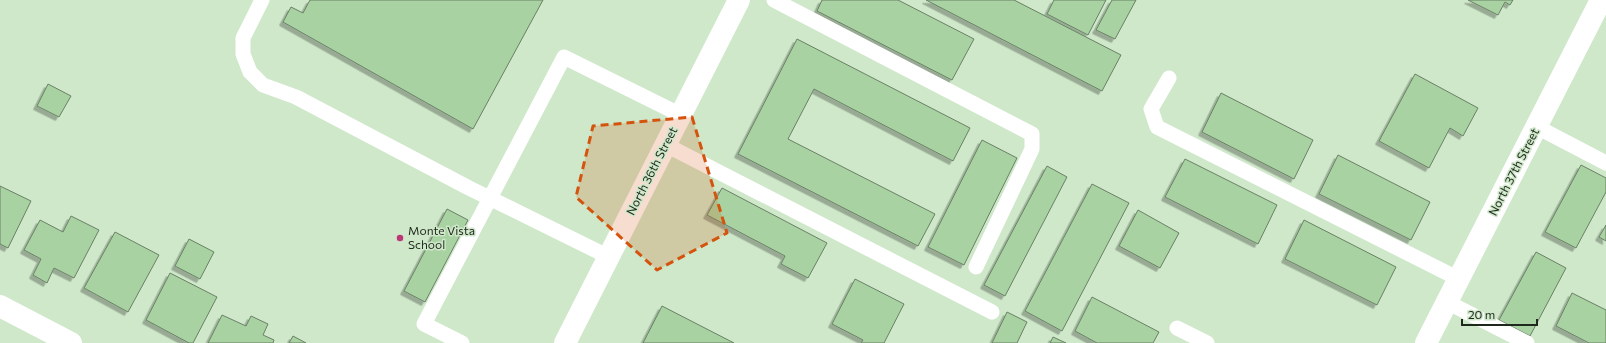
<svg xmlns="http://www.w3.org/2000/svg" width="1606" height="343" font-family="Commissioner,sans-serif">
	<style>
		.building { fill: #a9d2a2; stroke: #698065; filter: url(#shadow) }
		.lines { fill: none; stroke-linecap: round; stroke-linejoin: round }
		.lane { stroke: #fff; stroke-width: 15 }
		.street { stroke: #fff; stroke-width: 22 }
		.secondary { stroke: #fff; stroke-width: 22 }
		.marked { fill: #d4540e; fill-opacity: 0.2; stroke: #d4540e; stroke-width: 3; stroke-dasharray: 8 5; stroke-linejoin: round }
		.poi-dot { fill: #bd3778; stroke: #cfe8ca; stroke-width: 1.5 }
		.labels { text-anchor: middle; stroke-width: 3; stroke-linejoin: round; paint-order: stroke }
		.street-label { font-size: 12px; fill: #1f281d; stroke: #cfe8ca }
		.poi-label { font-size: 12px; fill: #1f281d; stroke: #cfe8ca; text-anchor: start }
	</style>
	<defs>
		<filter id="shadow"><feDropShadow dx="-3.5" dy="3.5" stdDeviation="0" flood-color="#0004"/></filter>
	</defs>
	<rect width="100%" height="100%" fill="#cfe8ca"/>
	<path class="building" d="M 310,0 L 543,0 L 473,129 L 283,22 L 291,7 L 303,13 Z
		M 822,0 L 898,0 L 974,39 L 952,80 L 817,11 Z
		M 926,0 L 1014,0 L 1121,55 L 1102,91 Z
		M 1054,0 L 1106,0 L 1088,35 L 1047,14 Z
		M 1112,0 L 1136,0 L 1115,39 L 1096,30 Z
		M 1468,0 L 1513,0 L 1510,5 L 1505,2 L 1498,15 Z
		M 797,39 L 970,128 L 953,161 L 814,89 L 788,139 L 935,214 L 918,246 L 738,154 Z
		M 1415,74 L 1478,108 L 1463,136 L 1450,128 L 1429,168 L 1379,141 Z
		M 48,84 L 71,96 L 59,117 L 37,106 Z
		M 1221,93 L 1313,140 L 1294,179 L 1202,132 Z
		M 982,140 L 1017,158 L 964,265 L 928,247 Z
		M 1338,155 L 1430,202 L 1411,240 L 1319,194 Z
		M 1185,159 L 1277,205 L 1258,244 L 1165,197 Z
		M 1581,165 L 1606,178 L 1606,192 L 1576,248 L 1545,232 Z
		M 1047,166 L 1067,177 L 1005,296 L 984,285 Z
		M 1092,184 L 1129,203 L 1062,331 L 1025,311 Z
		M 0,186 L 31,201 L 8,248 L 0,244 Z
		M 722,188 L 827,243 L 808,278 L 781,264 L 785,256 L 707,215 Z
		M 447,209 L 468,220 L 425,302 L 404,291 Z
		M 1138,210 L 1179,233 L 1160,268 L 1119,246 Z
		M 71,216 L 99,230 L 74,278 L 54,268 L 47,283 L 33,275 L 41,259 L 24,250 L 40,220 L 63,232 Z
		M 1304,220 L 1396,267 L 1377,305 L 1285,259 Z
		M 1606,225 L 1606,241 L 1599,237 Z
		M 115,232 L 159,255 L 128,312 L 84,288 Z
		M 189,239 L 214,252 L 200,279 L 175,266 Z
		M 1536,252 L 1566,268 L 1530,336 L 1499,320 Z
		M 170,273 L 217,297 L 193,343 L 189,343 L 146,320 Z
		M 855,279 L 904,304 L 884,343 L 861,343 L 863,340 L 832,324 Z
		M 1572,293 L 1606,310 L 1606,343 L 1589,343 L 1556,326 Z
		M 1092,297 L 1159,332 L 1153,343 L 1097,343 L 1075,331 Z
		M 662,306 L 734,343 L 643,343 Z
		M 1007,312 L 1027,322 L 1017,343 L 992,343 Z
		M 222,315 L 246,326 L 251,316 L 268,324 L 263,335 L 274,340 L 273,343 L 208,343 Z
		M 293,336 L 306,343 L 289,343 Z
		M 1053,337 L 1066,343 L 1050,343 Z"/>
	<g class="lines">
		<path class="lane" d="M 262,0 L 243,38 L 243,54 L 250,72 L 263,85 L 296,97 L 469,188 L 609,257
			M 774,0 L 1032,134 L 1032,149 L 976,267
			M 1169,78 L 1151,109 L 1157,127 L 1459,279
			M 1537,127 L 1606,163
			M 666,145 L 992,312
			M 1447,302 L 1527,343
			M 1177,328 L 1207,343
			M 462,343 L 424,324 L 564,57 L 681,115"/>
		<path class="street" d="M 0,306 L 71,343
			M 1426,343 L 1601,0"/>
		<path class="secondary" d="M 565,343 L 739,0"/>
	</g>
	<path class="marked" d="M 692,117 L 727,233 L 657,270 L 576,197 L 593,126 Z"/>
	<circle class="poi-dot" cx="400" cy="238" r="4"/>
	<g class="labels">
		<g class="street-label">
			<text transform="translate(652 171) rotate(-63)" y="4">North 36th Street</text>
			<text transform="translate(1514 172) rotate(-63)" y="4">North 37th Street</text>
		</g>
		<g class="poi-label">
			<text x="408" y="235">Monte Vista<tspan x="408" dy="14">School</tspan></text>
		</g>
	</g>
	<path d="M1462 319v6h75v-6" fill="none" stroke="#1f281d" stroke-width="2"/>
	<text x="1468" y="319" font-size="12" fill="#1f281d" stroke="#cfe8ca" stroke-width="3" paint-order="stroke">20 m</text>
</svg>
